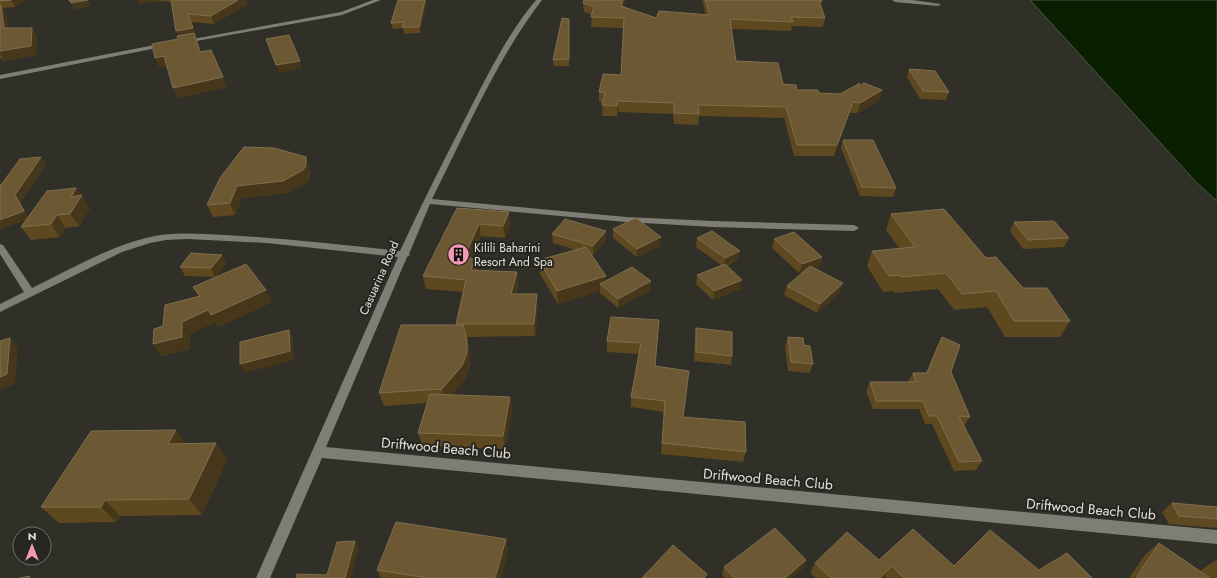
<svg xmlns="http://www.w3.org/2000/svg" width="1217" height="578" font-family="Jost,sans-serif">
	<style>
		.water { fill: #082000; stroke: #495a42 }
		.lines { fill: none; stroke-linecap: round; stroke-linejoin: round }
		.minor { fill: #7f7e76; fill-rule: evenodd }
		.wall { fill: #5e4820 }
		.shaded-wall { fill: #46371b }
		.building { fill: #6c5934; stroke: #7f6e4f }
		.labels { text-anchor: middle; stroke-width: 4; stroke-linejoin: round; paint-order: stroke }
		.poi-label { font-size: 12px; fill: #e2e1dc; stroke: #26251e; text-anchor: start }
		.street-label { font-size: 12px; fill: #e2e1dc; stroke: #26251e }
		.near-street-label { font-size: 14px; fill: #e2e1dc; stroke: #26251e }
	</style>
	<rect width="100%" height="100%" fill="#302f28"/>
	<path class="water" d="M 1030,0 L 1217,0 L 1217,201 L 1197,183 Z"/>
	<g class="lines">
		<path class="minor" d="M 373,0 L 381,0 L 342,15 L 185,43 L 182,41 L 341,12 Z
			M 536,0 L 542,0 C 496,60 466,132 432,199 L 626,217 L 713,221 L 854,225 L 859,228 L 854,231 L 713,227 L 626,222 L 430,204 L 409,254 L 410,255 L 407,257 L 326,447 L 1217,530 L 1217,544 L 322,458 L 270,578 L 256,578 L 398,257 L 267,243 L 188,239 L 166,240 L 150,243 L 122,252 L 0,312 L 0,304 L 24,292 L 0,254 L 0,244 L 3,245 L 32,288 C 69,270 106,248 146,238 C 171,231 199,234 225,235 C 283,238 342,245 400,251 C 421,205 444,160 467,115 C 487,76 508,33 536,0 Z
			M 892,0 L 912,0 L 941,4 L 938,6 L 895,2 Z
			M 165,43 L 168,45 L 167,46 L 0,79 L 0,75 Z"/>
	</g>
	<path class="wall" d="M 0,0 L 24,0 L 15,7 L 2,8 L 6,14 L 8,28 L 37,36 L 36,55 L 4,61 L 0,58 Z
		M 138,0 L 246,0 L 247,4 L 214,24 L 192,22 L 196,36 L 195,36 L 201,52 L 227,87 L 178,98 L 167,66 L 159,67 L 178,39 L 179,36 L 176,31 L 171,2 L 158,1 L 140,4 Z
		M 398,0 L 427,0 L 420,33 L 404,34 L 403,28 L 393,29 L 391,23 Z
		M 702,0 L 821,0 L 822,1 L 821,5 L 825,18 L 823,27 L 792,26 L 791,31 L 731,29 L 736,61 L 783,84 L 797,90 L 819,93 L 840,94 L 859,87 L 882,90 L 879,100 L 857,113 L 850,113 L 834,156 L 794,156 L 784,118 L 699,116 L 698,125 L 674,124 L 673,114 L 618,112 L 617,116 L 602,116 L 603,103 L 599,102 L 599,92 L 621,75 L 623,28 L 591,27 L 592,15 L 584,12 L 583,3 L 624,7 L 656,18 L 706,15 Z
		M 569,19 L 569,66 L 554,66 L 553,60 Z
		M 909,69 L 949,92 L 946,100 L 920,99 L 907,77 Z
		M 843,140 L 896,188 L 893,197 L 860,196 L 841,148 Z
		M 46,165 L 20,203 L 28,217 L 76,188 L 90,208 L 79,226 L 66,228 L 60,237 L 31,240 L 21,227 L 26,220 L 0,229 L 0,184 L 1,185 Z
		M 310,169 L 310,177 L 308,182 L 288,193 L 242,198 L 235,215 L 213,217 L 207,205 Z
		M 457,208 L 509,212 L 510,224 L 505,238 L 481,236 L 471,259 L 477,270 L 518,285 L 516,294 L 538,307 L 535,336 L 466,337 L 470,353 L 470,366 L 465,379 L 452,395 L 510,397 L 512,410 L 505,449 L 423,446 L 418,433 L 427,403 L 384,406 L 379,393 L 456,325 L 463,292 L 426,289 L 423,276 Z
		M 891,214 L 986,258 L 1023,288 L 1070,321 L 1060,337 L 1005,337 L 987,307 L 954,310 L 938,289 L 895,293 L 893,291 L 883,292 L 867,266 L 872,251 L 899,248 L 886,230 Z
		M 1014,222 L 1069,238 L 1064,247 L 1023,249 L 1010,231 Z
		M 613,229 L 660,246 L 637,257 L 613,238 Z
		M 606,231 L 606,240 L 593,255 L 591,255 L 606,281 L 650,290 L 618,308 L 600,293 L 600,291 L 558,304 L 540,274 L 539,260 L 576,250 L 553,243 L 552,234 Z
		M 697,238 L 738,259 L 727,266 L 741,289 L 713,300 L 696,284 L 697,275 L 721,265 L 696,247 Z
		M 774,239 L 822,257 L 820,266 L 814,268 L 840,292 L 817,313 L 784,295 L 787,286 L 803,272 L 799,273 L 772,248 Z
		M 222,255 L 226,264 L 215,277 L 185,276 L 180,267 Z
		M 193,287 L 272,302 L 218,327 L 215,322 L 190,334 L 189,349 L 161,356 L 153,344 L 163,326 L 199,297 Z
		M 659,320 L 655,366 L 683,417 L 746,452 L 743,462 L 661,454 L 664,412 L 631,407 L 631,397 L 639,354 L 607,352 L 607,341 Z
		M 696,328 L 732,356 L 731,365 L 694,361 L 695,337 Z
		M 788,337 L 804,345 L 813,364 L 810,373 L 788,371 L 785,346 Z
		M 942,337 L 951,372 L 970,417 L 965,425 L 963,425 L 982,461 L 976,470 L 954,471 L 932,424 L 925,424 L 919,409 L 873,409 L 866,391 L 870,382 L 909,382 L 908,381 L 913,373 L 926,373 L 937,346 Z
		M 187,444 L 227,460 L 202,515 L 120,516 L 116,522 L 59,523 L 41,507 Z
		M 1172,503 L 1217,507 L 1217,528 L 1169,524 L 1162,512 Z
		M 506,539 L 508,551 L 501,578 L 381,578 L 377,570 Z
		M 1159,543 L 1200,571 L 1214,561 L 1217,561 L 1217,578 L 1129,578 L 1145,555 Z
		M 806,560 L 803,568 L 791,578 L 725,578 L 722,575 L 724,567 Z
		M 879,560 L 954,566 L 1039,570 L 1092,578 L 887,578 L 885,576 L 883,578 L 816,578 L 810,573 L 815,563 Z"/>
	<path class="shaded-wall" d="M 11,0 L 24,0 L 15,7 Z
		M 88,0 L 91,6 L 75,10 L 71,3 Z
		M 138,0 L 157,0 L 158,1 L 140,4 Z
		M 238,0 L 246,0 L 247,4 L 214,24 L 211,16 Z
		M 425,0 L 427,0 L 427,1 L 420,33 L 419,27 Z
		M 623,0 L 626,0 L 621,15 L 621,6 Z
		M 1,5 L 6,14 L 9,37 L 4,28 Z
		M 188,14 L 192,22 L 196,36 L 195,36 L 198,42 L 204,61 L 180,39 L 176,31 Z
		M 32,28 L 37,36 L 36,55 L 4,61 L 0,54 L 0,51 Z
		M 164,56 L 168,66 L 159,67 L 155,58 Z
		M 300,61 L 302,68 L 279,73 L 276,65 Z
		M 223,77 L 227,87 L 178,98 L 173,88 Z
		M 882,90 L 879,100 L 857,113 L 860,103 Z
		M 618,101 L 618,112 L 617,116 L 617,106 Z
		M 853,102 L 850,113 L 834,156 L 837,145 Z
		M 41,157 L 46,165 L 20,203 L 29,219 L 0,229 L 0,220 L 15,195 Z
		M 306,157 L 310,169 L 310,177 L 308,182 L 288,193 L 242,198 L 235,215 L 230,203 L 237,186 Z
		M 76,188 L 90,208 L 79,226 L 70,214 L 71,197 Z
		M 509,212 L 510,224 L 505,238 L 503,226 Z
		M 57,215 L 66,228 L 60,237 L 51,224 Z
		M 479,224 L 481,236 L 466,271 L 464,258 Z
		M 606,231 L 606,240 L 593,255 L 593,246 Z
		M 661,237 L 660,246 L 637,257 L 637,249 Z
		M 740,251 L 738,259 L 723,267 L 725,258 Z
		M 222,255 L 226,264 L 215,277 L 211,268 Z
		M 822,257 L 820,266 L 799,273 L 802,264 Z
		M 475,259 L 477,272 L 471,270 Z
		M 517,272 L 518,285 L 513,307 L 511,294 Z
		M 606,276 L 606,289 L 600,284 L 600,291 L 558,304 L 557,291 Z
		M 742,280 L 741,289 L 713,300 L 714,291 Z
		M 651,281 L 650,290 L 618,308 L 618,299 Z
		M 843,283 L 840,292 L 817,313 L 820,304 Z
		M 266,290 L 272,302 L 218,327 L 211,315 Z
		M 537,294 L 538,307 L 535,336 L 534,324 Z
		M 208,310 L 215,322 L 190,334 L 189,349 L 161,356 L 153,344 L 182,322 Z
		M 289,330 L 293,339 L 294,360 L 245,373 L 240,364 Z
		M 10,338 L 18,347 L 15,384 L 0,389 L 0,377 Z
		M 467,340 L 470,353 L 470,366 L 465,379 L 446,402 L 442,389 Z
		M 510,397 L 512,410 L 505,449 L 503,436 Z
		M 176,430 L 188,446 L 168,444 Z
		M 216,443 L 227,460 L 202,515 L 189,499 Z
		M 105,500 L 120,516 L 116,522 L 101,507 Z
		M 506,539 L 508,551 L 501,578 L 495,578 Z
		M 355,541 L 359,549 L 351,578 L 345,578 Z
		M 806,560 L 803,568 L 791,578 L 785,578 Z
		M 892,566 L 883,578 L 880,578 Z"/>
	<path class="building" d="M 0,0 L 11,0 L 0,1 Z
		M 69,0 L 88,0 L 71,3 Z
		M 171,0 L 238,0 L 211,16 L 188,14 L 193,28 L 176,31 Z
		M 398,0 L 425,0 L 419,27 L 402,27 L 404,22 L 391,23 Z
		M 584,0 L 623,0 L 621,6 L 656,18 L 659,11 L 710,15 L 705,0 L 821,0 L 822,1 L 819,1 L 825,18 L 791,17 L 793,22 L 730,19 L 736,61 L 778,63 L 783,84 L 796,85 L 797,90 L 818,90 L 819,93 L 840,94 L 860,83 L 858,87 L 864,83 L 882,90 L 860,103 L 853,102 L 837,145 L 797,145 L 786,107 L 698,105 L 699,114 L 674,113 L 674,103 L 618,101 L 617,106 L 602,105 L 605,92 L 599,92 L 603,74 L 621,75 L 624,18 L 591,17 L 594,7 L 583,3 Z
		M 0,5 L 1,5 L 4,28 L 32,28 L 31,46 L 0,51 Z
		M 562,18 L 569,19 L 569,59 L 553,60 Z
		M 194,33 L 200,52 L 211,50 L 223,77 L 173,88 L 164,56 L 155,58 L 152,44 L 178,39 L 177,36 Z
		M 289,35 L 300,61 L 276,65 L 266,39 Z
		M 909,69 L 935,71 L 949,92 L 923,91 Z
		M 843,140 L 873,140 L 896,188 L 862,187 Z
		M 244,147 L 274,148 L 306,157 L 306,166 L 303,170 L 283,181 L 237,186 L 230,203 L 207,205 L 220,178 Z
		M 41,157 L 15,195 L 24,211 L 0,220 L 0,184 L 1,185 L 20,159 Z
		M 76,188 L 71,197 L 82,195 L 70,214 L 57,215 L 51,224 L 21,227 L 47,191 Z
		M 457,208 L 509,212 L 503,226 L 479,224 L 464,258 L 475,259 L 471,270 L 517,272 L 511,294 L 537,294 L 534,324 L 456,324 L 466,280 L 423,276 Z
		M 944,209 L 986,258 L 996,257 L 1023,288 L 1047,288 L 1070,321 L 1014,321 L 996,291 L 962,294 L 946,273 L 901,277 L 900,275 L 889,276 L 872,251 L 915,247 L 891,214 Z
		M 636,218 L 661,237 L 637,249 L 613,229 Z
		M 565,219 L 606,231 L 593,246 L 552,234 Z
		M 1054,221 L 1069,238 L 1028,240 L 1014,222 Z
		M 712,231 L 740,251 L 725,258 L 697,238 Z
		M 794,232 L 822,257 L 802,264 L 774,239 Z
		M 586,247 L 606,276 L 557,291 L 539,260 Z
		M 191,253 L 222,255 L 211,268 L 180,267 Z
		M 246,264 L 266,290 L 211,315 L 208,310 L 182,322 L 182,337 L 153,344 L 154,329 L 163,326 L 165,305 L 200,296 L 193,287 Z
		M 725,264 L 742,280 L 714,291 L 697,275 Z
		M 810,266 L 843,283 L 820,304 L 787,286 Z
		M 632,267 L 651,281 L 618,299 L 600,284 Z
		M 611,317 L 659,320 L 655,366 L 689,371 L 683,417 L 745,422 L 746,452 L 662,443 L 665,401 L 631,397 L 641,343 L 607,341 Z
		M 401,325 L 463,325 L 467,340 L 467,353 L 462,366 L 442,389 L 379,393 Z
		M 696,328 L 732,332 L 732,356 L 696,352 Z
		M 289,330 L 290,351 L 240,364 L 240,342 Z
		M 788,337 L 803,338 L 804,345 L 810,346 L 813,364 L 791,362 Z
		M 942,337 L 960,345 L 951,372 L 970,417 L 959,416 L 982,461 L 959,462 L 937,416 L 929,416 L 923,401 L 876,401 L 870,382 L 916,382 L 913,373 L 927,373 Z
		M 10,338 L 7,374 L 0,377 L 0,341 Z
		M 430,394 L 510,397 L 503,436 L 418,433 Z
		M 176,430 L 168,444 L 216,443 L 189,499 L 105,500 L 101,507 L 41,507 L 91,431 Z
		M 1172,503 L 1217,507 L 1217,519 L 1179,516 Z
		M 396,522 L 506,539 L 495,578 L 428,578 L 377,570 Z
		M 775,528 L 806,560 L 785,578 L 734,578 L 724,567 Z
		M 913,529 L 954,566 L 990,530 L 1039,570 L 1067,553 L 1092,578 L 904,578 L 892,566 L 880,578 L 831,578 L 815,563 L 847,532 L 879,560 Z
		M 355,541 L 345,578 L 296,578 L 297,574 L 327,575 L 337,542 Z
		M 1159,543 L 1210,578 L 1136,578 Z
		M 673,545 L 707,574 L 704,578 L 642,578 Z
		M 30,576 L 29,578 L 20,578 Z"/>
	<defs>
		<symbol id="building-disc" viewBox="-11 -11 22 22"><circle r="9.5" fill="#f19ab3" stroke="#26251e"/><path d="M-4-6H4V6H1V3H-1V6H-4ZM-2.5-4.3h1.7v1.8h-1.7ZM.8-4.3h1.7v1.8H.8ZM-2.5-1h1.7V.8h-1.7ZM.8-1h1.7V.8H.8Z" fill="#111"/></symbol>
	</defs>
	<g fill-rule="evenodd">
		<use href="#building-disc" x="446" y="242" width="25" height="25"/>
	</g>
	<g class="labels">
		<g class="poi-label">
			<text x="474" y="252">Kilili Baharini<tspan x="474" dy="14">Resort And Spa</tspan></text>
		</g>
		<g class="street-label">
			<text transform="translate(379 278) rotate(-66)" y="4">Casuarina Road</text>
		</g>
		<g class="near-street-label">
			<text transform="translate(446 448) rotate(5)" y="5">Driftwood Beach Club</text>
			<text transform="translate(768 479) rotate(5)" y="5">Driftwood Beach Club</text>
			<text transform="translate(1091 509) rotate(5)" y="5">Driftwood Beach Club</text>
		</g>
	</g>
	<g transform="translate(32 546)"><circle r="19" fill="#26251e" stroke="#71706a"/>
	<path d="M0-3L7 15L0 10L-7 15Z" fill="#f19ab3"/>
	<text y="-6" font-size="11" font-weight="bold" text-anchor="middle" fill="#e2e1dc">N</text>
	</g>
</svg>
